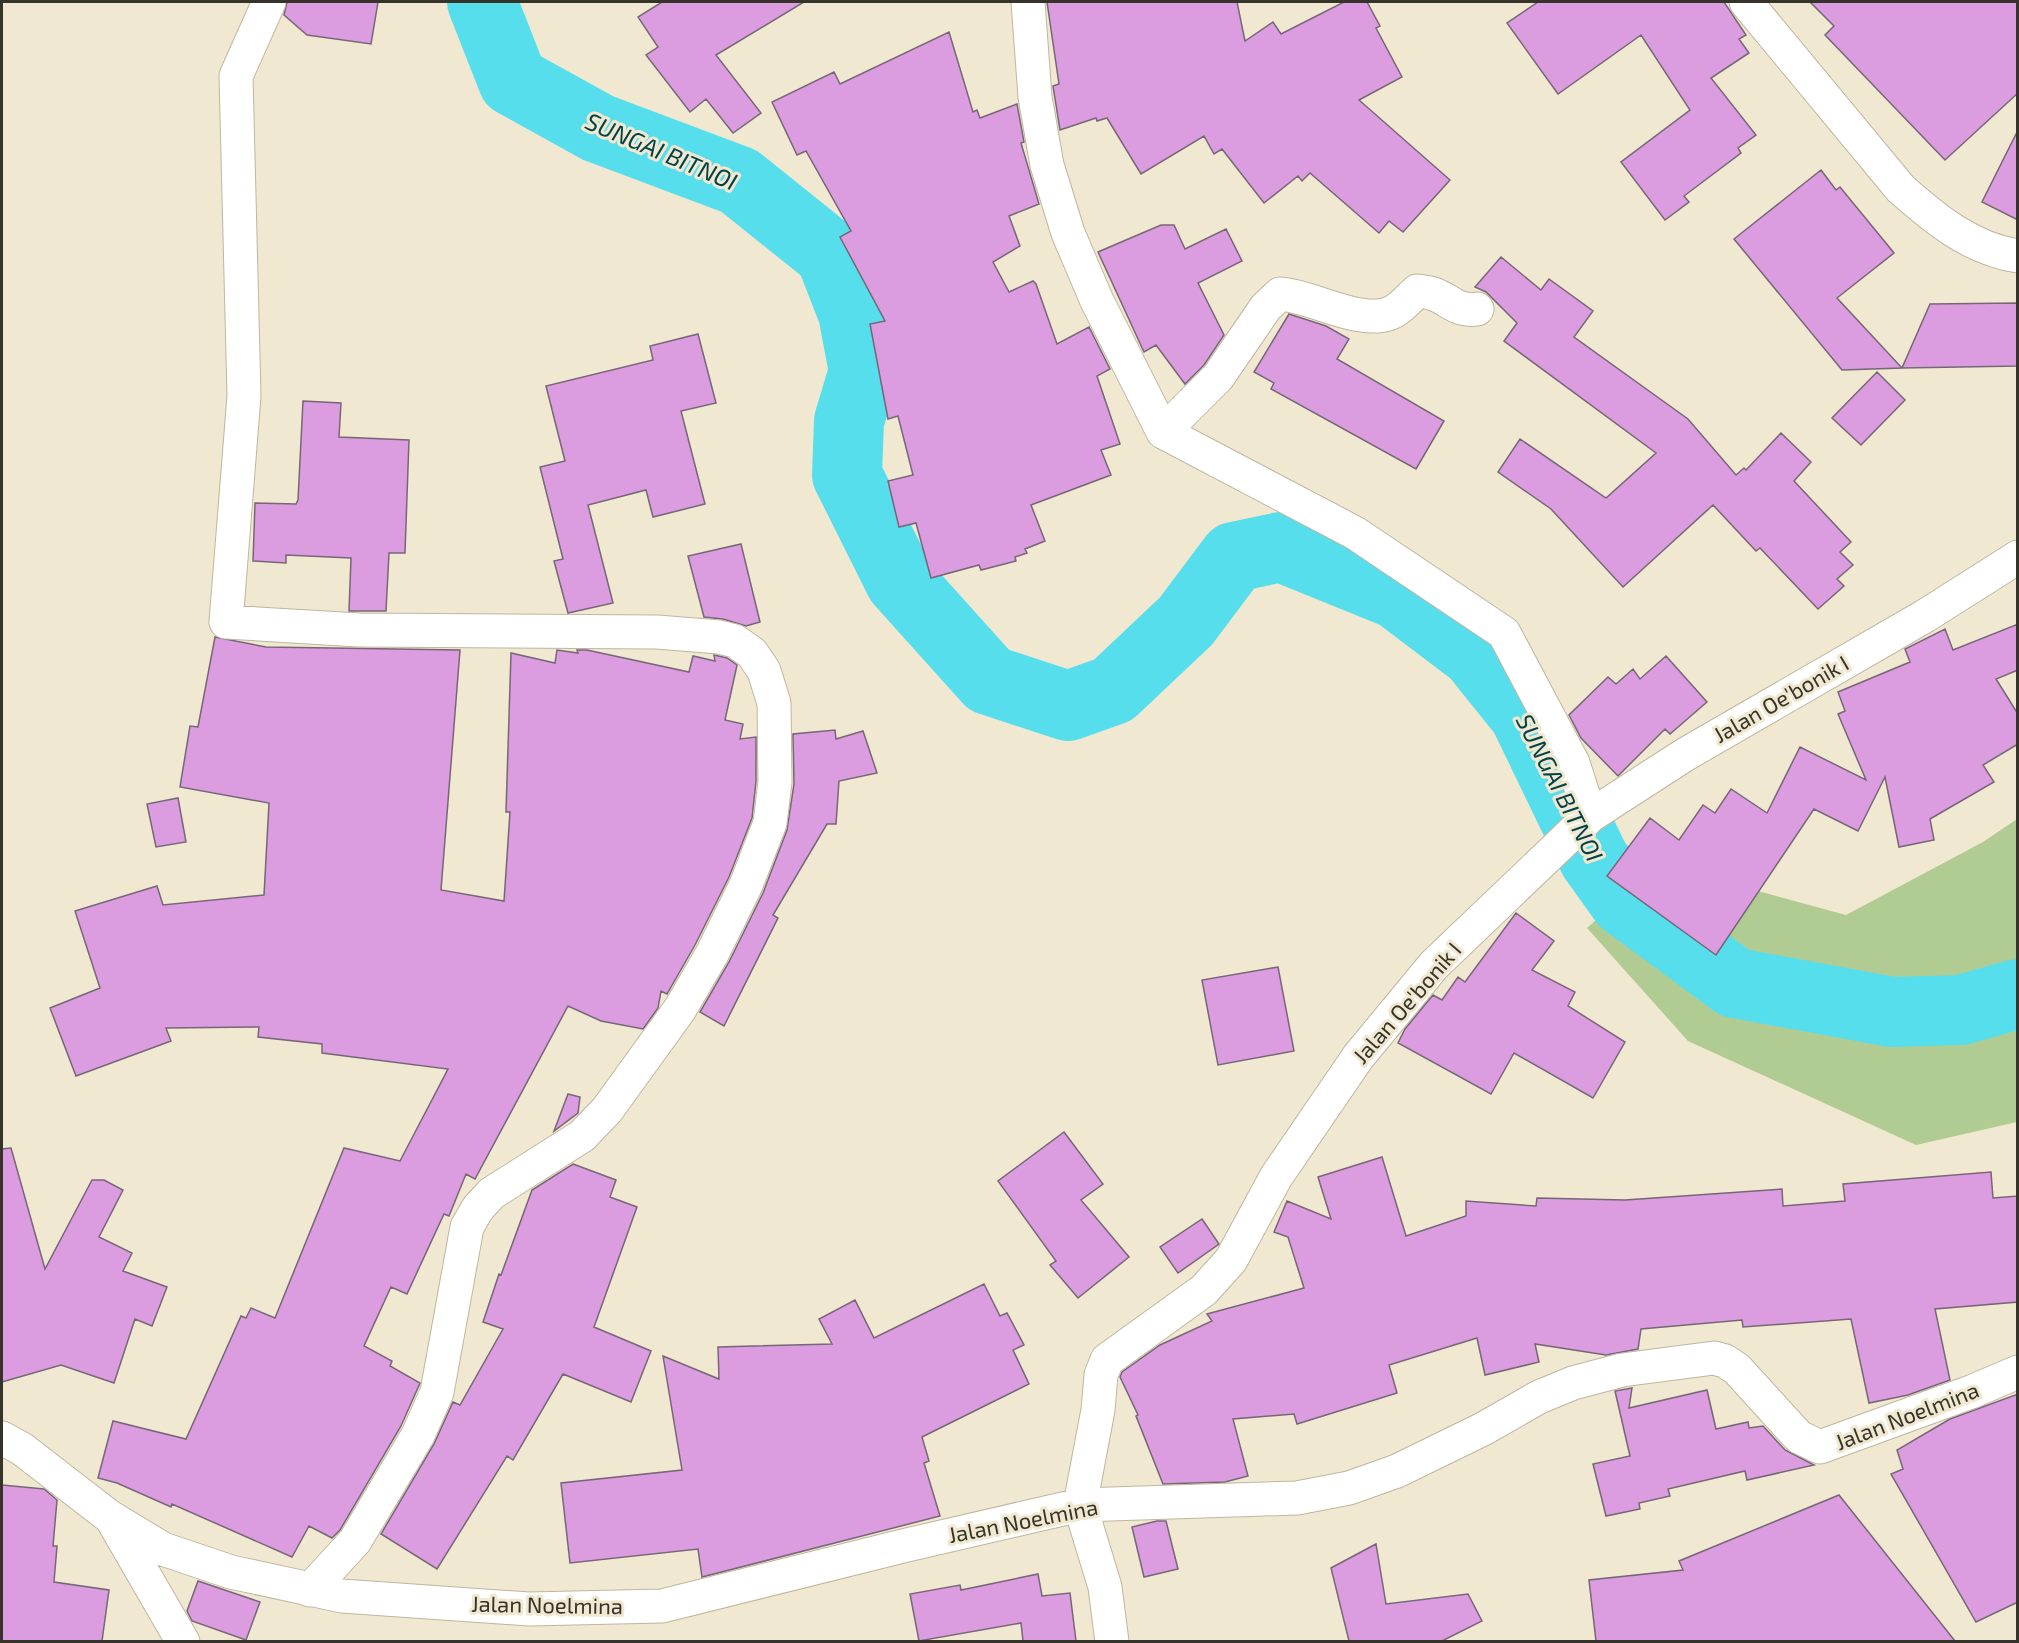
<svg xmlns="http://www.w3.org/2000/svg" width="2019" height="1643" font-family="'Exo 2',sans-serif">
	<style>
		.green { fill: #b1cc93 }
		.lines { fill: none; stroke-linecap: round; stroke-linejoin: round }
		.river { stroke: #57deec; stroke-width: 70 }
		.building { fill: #db9ce0; stroke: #766777; stroke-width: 1.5 }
		.minor-casing { stroke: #bfb6a0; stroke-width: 35 }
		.minor { stroke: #fff; stroke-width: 33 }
		.labels { text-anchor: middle; stroke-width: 6; stroke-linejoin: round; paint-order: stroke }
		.street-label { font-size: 22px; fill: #36332a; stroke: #f0e8d0 }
		.water-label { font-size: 24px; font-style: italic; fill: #014248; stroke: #f0e8d0 }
	</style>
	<rect width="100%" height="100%" fill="#f0e8d0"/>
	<path class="green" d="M 2017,819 L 2017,1122 L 1916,1145 L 1688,1041 L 1587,928 L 1659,864 L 1846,915 L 1983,842 Z"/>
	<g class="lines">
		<path class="river" d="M 482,2 L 513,81 L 598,128 L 739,181 L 830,254 L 853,313 L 864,371 L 849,421 L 847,475 L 900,581 L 989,680 L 1068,706 L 1113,690 L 1186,621 L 1234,557 L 1281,547 L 1397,594 L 1475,653 L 1524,714 L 1594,859 L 1624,901 L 1735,983 L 1892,1012 L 1961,1010 L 2018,994"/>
	</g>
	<path class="building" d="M 287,2 L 378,2 L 371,44 L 307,35 L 284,15 Z
		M 662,2 L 804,2 L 716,55 L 761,113 L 733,133 L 706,99 L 690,112 L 646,55 L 658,47 L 638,17 Z
		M 1047,2 L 1237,2 L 1245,41 L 1273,22 L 1281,34 L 1344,2 L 1367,2 L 1380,26 L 1376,28 L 1402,77 L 1359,100 L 1450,180 L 1403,232 L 1389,221 L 1379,233 L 1310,173 L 1302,181 L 1298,176 L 1264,203 L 1222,149 L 1214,154 L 1204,136 L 1141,174 L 1107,118 L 1097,121 L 1096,118 L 1060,130 L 1053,86 L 1059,84 Z
		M 1538,2 L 1724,2 L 1746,35 L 1739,39 L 1749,53 L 1711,78 L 1756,135 L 1738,148 L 1741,153 L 1684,196 L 1689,202 L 1665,220 L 1621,162 L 1690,110 L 1641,35 L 1558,94 L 1507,23 Z
		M 1810,2 L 2018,2 L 2018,93 L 1945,160 L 1825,35 L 1834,26 Z
		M 949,32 L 973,112 L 977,110 L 980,118 L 1017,104 L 1024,142 L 1021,143 L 1039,204 L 1009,216 L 1020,246 L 993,262 L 1009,292 L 1033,281 L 1036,284 L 1057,344 L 1089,327 L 1110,369 L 1097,376 L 1120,444 L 1101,450 L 1111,475 L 1031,505 L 1045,541 L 1025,549 L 1027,553 L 1015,557 L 1016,561 L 981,570 L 979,565 L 931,578 L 916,523 L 899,527 L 888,481 L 913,475 L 898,416 L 888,419 L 870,324 L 885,321 L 840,237 L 851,231 L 806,151 L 797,155 L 772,102 L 834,72 L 840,84 Z
		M 2018,130 L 2018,220 L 1982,202 Z
		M 1821,170 L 1836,190 L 1840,187 L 1894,253 L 1837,298 L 1902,368 L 1842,370 L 1734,239 Z
		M 1161,225 L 1174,225 L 1185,249 L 1226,229 L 1242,261 L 1198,283 L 1224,335 L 1204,365 L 1185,384 L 1156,345 L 1144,352 L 1098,252 Z
		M 1501,257 L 1541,290 L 1549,279 L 1593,311 L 1574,337 L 1688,419 L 1736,475 L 1744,468 L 1746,470 L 1781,433 L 1811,462 L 1794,481 L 1851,542 L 1840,552 L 1853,565 L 1837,579 L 1844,586 L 1818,609 L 1760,548 L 1756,551 L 1713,505 L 1623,587 L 1551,509 L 1498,472 L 1520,439 L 1606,498 L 1656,453 L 1504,341 L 1517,323 L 1486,292 L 1475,287 Z
		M 2018,303 L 2018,366 L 1902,368 L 1930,304 Z
		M 1289,314 L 1326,326 L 1349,339 L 1337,359 L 1444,421 L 1416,469 L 1271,389 L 1274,383 L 1254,372 Z
		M 698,334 L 716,403 L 681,411 L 705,504 L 653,517 L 646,490 L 588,505 L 613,603 L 568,613 L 554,561 L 563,559 L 540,467 L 565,461 L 546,386 L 653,360 L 650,346 Z
		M 1877,372 L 1905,400 L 1861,445 L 1832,418 Z
		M 303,401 L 341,403 L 339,437 L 409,440 L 405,553 L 389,553 L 386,611 L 349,611 L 351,558 L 286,555 L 286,563 L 253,561 L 255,503 L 296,504 L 298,500 Z
		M 741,544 L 760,622 L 746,626 L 723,619 L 704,617 L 688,556 Z
		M 2018,624 L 2018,670 L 1996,679 L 2018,714 L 2018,744 L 1983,765 L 1994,782 L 1930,819 L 1934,840 L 1899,847 L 1885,777 L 1858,831 L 1814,809 L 1716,955 L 1607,876 L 1650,818 L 1679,840 L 1703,805 L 1715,813 L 1731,789 L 1767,813 L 1800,747 L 1866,780 L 1838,714 L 1845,711 L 1838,692 L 1910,662 L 1905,649 L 1945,629 L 1953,650 Z
		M 215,637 L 266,647 L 460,650 L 441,890 L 504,901 L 510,812 L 506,812 L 511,653 L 555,663 L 557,650 L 578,653 L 577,650 L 587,650 L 689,672 L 693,656 L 715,661 L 714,655 L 727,658 L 737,665 L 725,720 L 743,724 L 740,739 L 756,737 L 756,781 L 752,818 L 729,877 L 695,945 L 667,994 L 661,991 L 658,1008 L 643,1029 L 601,1021 L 568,1006 L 475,1179 L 466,1174 L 449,1216 L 444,1214 L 407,1294 L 391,1287 L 364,1346 L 392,1361 L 390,1366 L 420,1383 L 401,1426 L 340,1530 L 332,1538 L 309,1526 L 292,1557 L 172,1504 L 171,1507 L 117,1483 L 98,1478 L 113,1421 L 186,1439 L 241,1316 L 246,1318 L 251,1308 L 275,1318 L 344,1148 L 400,1161 L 448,1069 L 322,1053 L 322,1044 L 258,1037 L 259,1027 L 166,1028 L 171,1041 L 76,1076 L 50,1008 L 100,988 L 75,911 L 157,886 L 163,905 L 264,895 L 269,803 L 180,787 L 190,726 L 198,727 Z
		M 1666,656 L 1707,702 L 1670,734 L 1665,729 L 1618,776 L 1581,738 L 1569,715 L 1608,677 L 1616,684 L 1633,669 L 1640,679 Z
		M 835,730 L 836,739 L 863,731 L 877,773 L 839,781 L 836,824 L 827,824 L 773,915 L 778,918 L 724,1026 L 700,1012 L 729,962 L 763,893 L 787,830 L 794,784 L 793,734 Z
		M 178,798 L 186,842 L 156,847 L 147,804 Z
		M 1516,913 L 1554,941 L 1532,970 L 1575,992 L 1568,1006 L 1625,1042 L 1593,1098 L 1514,1053 L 1491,1094 L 1398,1043 L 1405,1029 L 1433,995 L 1442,1000 L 1458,977 L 1465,982 Z
		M 1278,967 L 1294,1051 L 1218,1065 L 1202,980 Z
		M 568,1094 L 580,1097 L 578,1113 L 554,1131 Z
		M 1064,1132 L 1103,1184 L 1081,1200 L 1129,1257 L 1078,1298 L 1050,1265 L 1056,1261 L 998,1181 Z
		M 11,1148 L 45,1269 L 92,1180 L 104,1180 L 123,1190 L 99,1237 L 132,1253 L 123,1271 L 167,1287 L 152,1326 L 135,1319 L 114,1383 L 61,1365 L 2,1382 L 2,1149 Z
		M 1382,1157 L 1406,1236 L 1466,1216 L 1466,1201 L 1536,1206 L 1537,1198 L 1625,1200 L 1782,1189 L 1783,1206 L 1845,1201 L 1843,1184 L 1991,1172 L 1993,1198 L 2018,1196 L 2018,1302 L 1935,1309 L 1950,1380 L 1908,1395 L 1869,1403 L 1851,1319 L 1743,1327 L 1742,1320 L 1641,1329 L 1638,1349 L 1606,1355 L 1535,1344 L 1539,1362 L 1485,1375 L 1477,1338 L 1389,1365 L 1397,1393 L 1297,1424 L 1294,1414 L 1233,1419 L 1248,1476 L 1225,1482 L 1163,1484 L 1136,1416 L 1138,1415 L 1120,1377 L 1122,1372 L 1160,1345 L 1212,1321 L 1207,1314 L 1304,1288 L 1288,1237 L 1274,1232 L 1287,1201 L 1331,1219 L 1318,1177 Z
		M 573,1164 L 616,1180 L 610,1197 L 637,1207 L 594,1327 L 651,1351 L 631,1402 L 563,1374 L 513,1460 L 507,1456 L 437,1569 L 381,1534 L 434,1444 L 453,1402 L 460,1405 L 503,1329 L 483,1322 L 499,1274 L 501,1275 L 532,1190 Z
		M 1202,1219 L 1219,1244 L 1178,1273 L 1160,1247 Z
		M 984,1284 L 1000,1316 L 1007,1313 L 1024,1345 L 1013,1350 L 1029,1384 L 922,1437 L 929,1461 L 924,1463 L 940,1516 L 702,1577 L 698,1549 L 570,1563 L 561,1483 L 682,1470 L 663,1356 L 719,1379 L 718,1347 L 832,1344 L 819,1319 L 855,1300 L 874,1338 Z
		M 1632,1388 L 1629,1408 L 1707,1390 L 1716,1429 L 1748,1422 L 1749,1428 L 1763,1426 L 1785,1450 L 1814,1465 L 1747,1480 L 1745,1471 L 1668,1489 L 1670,1496 L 1639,1503 L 1640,1509 L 1606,1516 L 1593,1464 L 1630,1456 L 1615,1391 Z
		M 2018,1394 L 2018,1602 L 1976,1622 L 1891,1474 L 1903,1469 L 1897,1450 L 1950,1419 Z
		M 2,1485 L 44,1489 L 57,1500 L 53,1546 L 57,1546 L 54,1582 L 109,1590 L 102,1641 L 2,1641 Z
		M 1839,1495 L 1955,1641 L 1596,1641 L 1589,1580 L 1683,1570 L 1679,1561 Z
		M 1157,1521 L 1166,1521 L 1178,1569 L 1144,1577 L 1132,1527 Z
		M 1376,1544 L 1386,1604 L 1468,1594 L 1482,1621 L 1442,1641 L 1349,1641 L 1331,1568 Z
		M 1038,1574 L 1042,1596 L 1070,1593 L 1076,1641 L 1023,1641 L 1021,1623 L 919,1641 L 910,1594 L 960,1585 L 961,1590 Z
		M 198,1581 L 260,1602 L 246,1640 L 192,1621 L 187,1611 Z"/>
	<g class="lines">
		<defs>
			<path id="minor" d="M 269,2 L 236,76 L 244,396 L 226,622 L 359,630 L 657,632 L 719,637 L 735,641 L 752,653 L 764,671 L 774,703 L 775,782 L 770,823 L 746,885 L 712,954 L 680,1009 L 607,1110 L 582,1136 L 492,1193 L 478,1208 L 467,1227 L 437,1392 L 418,1435 L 355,1541 L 310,1590
				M 1028,2 L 1035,97 L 1047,165 L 1068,233 L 1097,301 L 1163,432 L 1355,533 L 1504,633 L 1573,763 L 1590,816
				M 1746,2 L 1901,189 C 1935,219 1971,249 2018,256
				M 1163,432 L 1218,377 L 1266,307 L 1280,294 C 1312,296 1357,324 1388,314 C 1400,310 1408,299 1417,291 C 1423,292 1431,292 1436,295 C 1451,301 1458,312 1477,309
				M 2,1438 L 22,1449 L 110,1517 L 163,1549 L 231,1572 L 342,1596 L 529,1609 L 662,1606 L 907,1545 L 1080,1505 L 1297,1498 L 1349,1488 L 1397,1471 L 1483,1429 L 1539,1397 L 1573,1383 L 1622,1370 L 1714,1358 L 1725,1361 L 1737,1369 L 1799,1437 L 1820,1447 L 1971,1392 L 2018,1372
				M 113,1521 L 183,1642
				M 1112,1642 L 1105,1587 L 1080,1505 L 1098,1410 L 1101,1375 L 1107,1360 L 1204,1290 L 1231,1260 L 1276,1177 L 1358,1057 L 1434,965 L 1590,816 L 1686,754 L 1925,616 L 2018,557"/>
		</defs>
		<use href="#minor" class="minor-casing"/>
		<use href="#minor" class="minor"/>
	</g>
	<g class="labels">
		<g class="street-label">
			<text transform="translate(1781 699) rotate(-30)" y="8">Jalan Oe'bonik I</text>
			<text transform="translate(1407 1003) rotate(-49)" y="8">Jalan Oe'bonik I</text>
			<text transform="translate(1907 1416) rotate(-21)" y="8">Jalan Noelmina</text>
			<text transform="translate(1023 1521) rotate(-11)" y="8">Jalan Noelmina</text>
			<text transform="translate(547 1605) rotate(1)" y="8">Jalan Noelmina</text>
		</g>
		<g class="water-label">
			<text transform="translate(661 152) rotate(23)" y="8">SUNGAI BITNOI</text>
			<text transform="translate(1559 788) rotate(63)" y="8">SUNGAI BITNOI</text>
		</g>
	</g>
	<rect width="2019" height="1643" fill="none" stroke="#36332a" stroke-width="6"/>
</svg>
